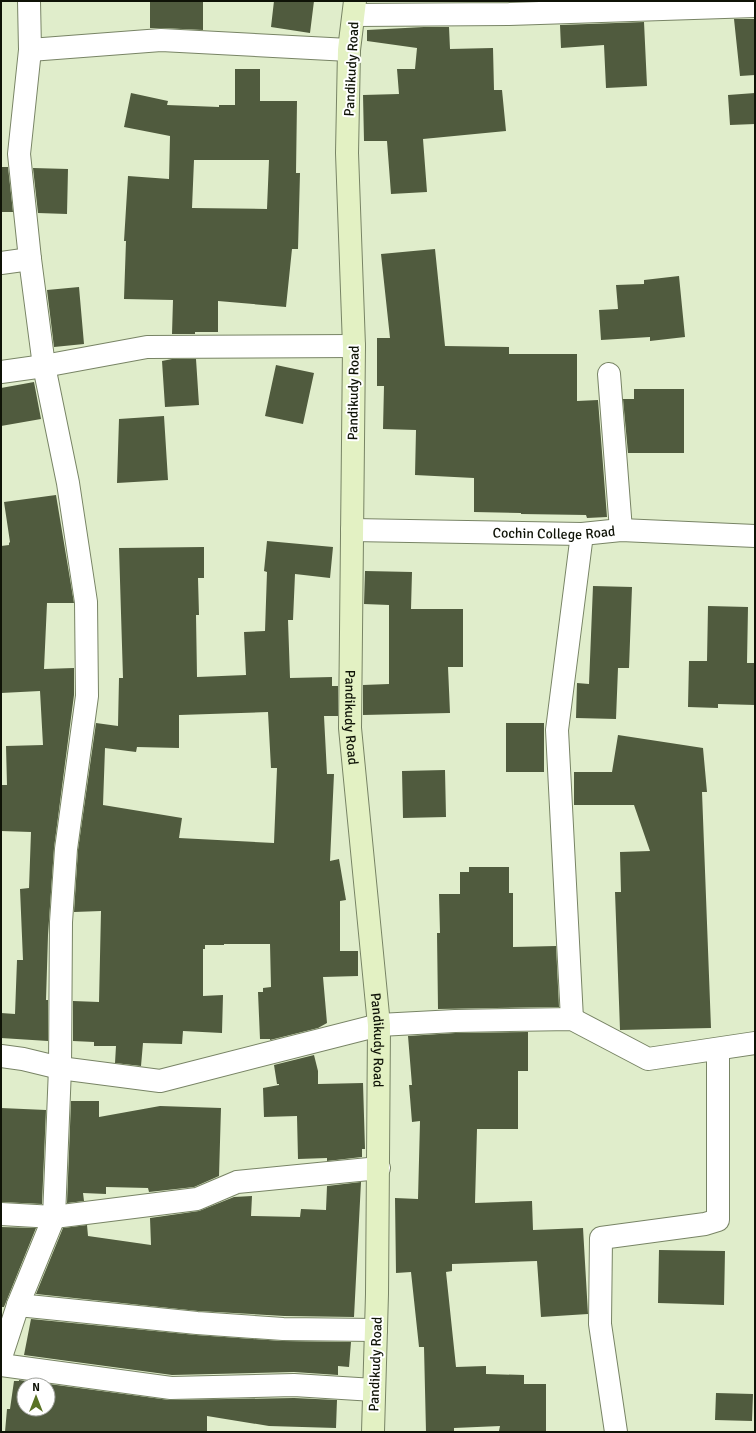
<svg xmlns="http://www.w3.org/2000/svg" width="756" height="1433" font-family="Signika,sans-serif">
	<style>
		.building { fill: #505b3e; fill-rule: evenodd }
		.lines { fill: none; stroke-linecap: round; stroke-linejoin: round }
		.street-casing { stroke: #788465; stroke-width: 24 }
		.secondary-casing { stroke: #788465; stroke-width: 24 }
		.street { stroke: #fff; stroke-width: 22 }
		.secondary { stroke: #e3f1c3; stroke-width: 22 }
		.labels { text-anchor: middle; stroke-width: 4; stroke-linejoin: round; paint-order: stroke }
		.street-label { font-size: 14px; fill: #0f1307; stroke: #fff }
	</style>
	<rect width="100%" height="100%" fill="#e0edcb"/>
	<path class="building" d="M 150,1 L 203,1 L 203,30 L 162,28 L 150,28 Z
		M 274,1 L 314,1 L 310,33 L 271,27 Z
		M 734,19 L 755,19 L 755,75 L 740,76 Z
		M 644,22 L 647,86 L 606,88 L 604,45 L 561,48 L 560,25 Z
		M 424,27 L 449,27 L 450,49 L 493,48 L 494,90 L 502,90 L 506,131 L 423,139 L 427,192 L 391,194 L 387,141 L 364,141 L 363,95 L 399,94 L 397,69 L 415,69 L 417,48 L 367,41 L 367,30 Z
		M 235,69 L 260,69 L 260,101 L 297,101 L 296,173 L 300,173 L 298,249 L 292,249 L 286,307 L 218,301 L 218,332 L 195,332 L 195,334 L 172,334 L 173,300 L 124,299 L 126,241 L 124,241 L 128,176 L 169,179 L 170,136 L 124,127 L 131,93 L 168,101 L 167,105 L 219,107 L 219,105 L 235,105 ZM 194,160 L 269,160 L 267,209 L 192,208 Z
		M 755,93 L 755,124 L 730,125 L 728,95 Z
		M 1,167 L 8,167 L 13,212 L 1,212 Z
		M 33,168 L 68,169 L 67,214 L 38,213 Z
		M 435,249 L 445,346 L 509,347 L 509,354 L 577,354 L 577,401 L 598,400 L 607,517 L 587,518 L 586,515 L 521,514 L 521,513 L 474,512 L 474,478 L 415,475 L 416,430 L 383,429 L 384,386 L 377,386 L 377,338 L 390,338 L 381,254 Z
		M 679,276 L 685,337 L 650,341 L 650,337 L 601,340 L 599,310 L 618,309 L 616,285 L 644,284 L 644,280 Z
		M 79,287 L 84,344 L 54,347 L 47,290 Z
		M 172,359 L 196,359 L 199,405 L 165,407 L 162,361 Z
		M 276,365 L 314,373 L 303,424 L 265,416 Z
		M 34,382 L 41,419 L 1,426 L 1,388 Z
		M 634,389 L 684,389 L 684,453 L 628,453 L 623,399 L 634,399 Z
		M 164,416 L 168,480 L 117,483 L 119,419 Z
		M 56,495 L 74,603 L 47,603 L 44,669 L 74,668 L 74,695 L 54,848 L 48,935 L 46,1000 L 48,1000 L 48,1041 L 1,1038 L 1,1013 L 15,1014 L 17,960 L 23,960 L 20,889 L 29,888 L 31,832 L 1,831 L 1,785 L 7,785 L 6,746 L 43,745 L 40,691 L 1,693 L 1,546 L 9,545 L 9,543 L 10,542 L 4,502 Z
		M 267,541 L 333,547 L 330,578 L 295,574 L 293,620 L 288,620 L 290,678 L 332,677 L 332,686 L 338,686 L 338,716 L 324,716 L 327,774 L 334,774 L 330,861 L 339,859 L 346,900 L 340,901 L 340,951 L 358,951 L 358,976 L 323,977 L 327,1023 L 318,1028 L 270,1040 L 270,1039 L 260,1039 L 258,992 L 263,992 L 263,988 L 271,987 L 270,944 L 224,944 L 224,945 L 205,945 L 205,949 L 203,949 L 203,996 L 223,995 L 222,1033 L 183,1031 L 182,1044 L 143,1043 L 141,1066 L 115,1063 L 116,1046 L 94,1046 L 94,1042 L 73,1041 L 73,1001 L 99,1002 L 101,911 L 74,912 L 78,850 L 96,723 L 118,726 L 119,678 L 123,678 L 119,548 L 204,547 L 204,578 L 198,578 L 199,615 L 196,615 L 197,677 L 246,675 L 244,632 L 265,631 L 267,572 L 264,571 ZM 268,712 L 271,768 L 277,768 L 274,843 L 179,838 L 182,818 L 103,805 L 105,748 L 136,752 L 137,747 L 179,748 L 179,715 Z
		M 365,571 L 412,572 L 411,609 L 463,609 L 463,667 L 448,667 L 450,713 L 363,715 L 363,685 L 389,684 L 389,605 L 364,604 Z
		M 593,586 L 632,587 L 629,668 L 618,668 L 616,719 L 576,718 L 577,683 L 589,684 Z
		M 708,606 L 748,607 L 747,663 L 755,663 L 755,705 L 718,704 L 718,708 L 688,707 L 689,661 L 707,661 Z
		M 506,723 L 544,723 L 544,772 L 506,772 Z
		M 618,735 L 703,748 L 707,792 L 702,792 L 711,1028 L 620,1030 L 615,892 L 621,892 L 620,852 L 650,851 L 634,805 L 574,805 L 574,772 L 612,772 Z
		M 445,770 L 446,817 L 403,818 L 402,771 Z
		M 469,867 L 509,867 L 509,893 L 513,893 L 513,947 L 556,946 L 559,1007 L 438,1009 L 437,933 L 440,933 L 439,894 L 460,894 L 460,872 L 469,872 Z
		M 528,1032 L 528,1071 L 518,1071 L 518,1129 L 477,1129 L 475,1203 L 532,1201 L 533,1230 L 583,1228 L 588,1314 L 541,1317 L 537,1261 L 452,1264 L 452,1271 L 446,1272 L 456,1367 L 486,1366 L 486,1374 L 524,1375 L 524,1384 L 546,1384 L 546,1432 L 499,1431 L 500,1426 L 454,1428 L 454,1432 L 426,1432 L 424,1347 L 419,1347 L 411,1272 L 396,1273 L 395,1198 L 418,1199 L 420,1121 L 412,1122 L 409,1085 L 412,1085 L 408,1036 L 455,1033 Z
		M 314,1055 L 318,1071 L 318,1084 L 363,1083 L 365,1149 L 362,1149 L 362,1157 L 327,1161 L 327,1158 L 298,1159 L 297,1116 L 264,1117 L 263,1088 L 279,1085 L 279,1084 L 277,1084 L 274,1065 Z
		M 71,1101 L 99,1101 L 99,1117 L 160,1106 L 221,1108 L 219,1176 L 194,1187 L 149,1192 L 148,1188 L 106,1187 L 106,1194 L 83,1193 L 84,1201 L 67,1203 Z
		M 1,1108 L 46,1110 L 42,1204 L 1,1202 Z
		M 361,1182 L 354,1317 L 284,1316 L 198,1311 L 36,1294 L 63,1228 L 87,1225 L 88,1236 L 151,1245 L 150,1218 L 199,1211 L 234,1197 L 252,1196 L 251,1216 L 300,1217 L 301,1209 L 326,1210 L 327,1186 Z
		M 1,1227 L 36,1228 L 4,1307 L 1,1307 Z
		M 659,1250 L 725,1251 L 724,1305 L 658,1303 Z
		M 31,1319 L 196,1335 L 282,1341 L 351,1342 L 349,1367 L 338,1366 L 338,1375 L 294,1372 L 172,1375 L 24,1355 Z
		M 19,1380 L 169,1400 L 294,1398 L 337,1400 L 336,1428 L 269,1426 L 207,1416 L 207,1431 L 5,1432 L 7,1409 L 10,1409 L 14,1381 L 19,1381 ZM 24,1385 L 48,1385 L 48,1409 L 24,1409 Z
		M 716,1393 L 753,1394 L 752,1421 L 715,1420 Z"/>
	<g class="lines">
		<defs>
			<g id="street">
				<path d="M 354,15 L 509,14 L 755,6"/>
				<path d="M 30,50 L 161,40 L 349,50"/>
				<path d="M 1,263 L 30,259"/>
				<path d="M 1,372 L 44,366 L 147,347 L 354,346"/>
				<path d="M 609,374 L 621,530"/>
				<path id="s1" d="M 352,530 L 582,534 L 621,530 L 755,536"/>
				<path d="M 572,1019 L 557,730 L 582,534"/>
				<path d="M 1,1056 L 23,1059 L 60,1068 L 160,1081 L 379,1025 L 455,1021 L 572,1019 L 648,1059 L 755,1043"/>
				<path d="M 1,1214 L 54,1217 L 197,1199 L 237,1182 L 379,1168"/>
				<path d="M 18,1305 L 197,1323 L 283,1329 L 376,1330"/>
				<path d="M 1,1357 L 18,1305 L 54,1217 L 60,1068 L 61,922 L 66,849 L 87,696 L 86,602 L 68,483 L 44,366 L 30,259 L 19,154 L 30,50 L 29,1"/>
				<path d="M 1,1365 L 171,1388 L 294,1385 L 374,1390"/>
				<path d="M 616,1432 L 600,1324 L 601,1238 L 705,1224 L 718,1220 L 718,1049"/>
			</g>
			<g id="secondary">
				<path id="s2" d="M 355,1 L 349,50 L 347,153 L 354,346 L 350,728 L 379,1025 L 377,1294 L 373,1432"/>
			</g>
		</defs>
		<use href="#street" class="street-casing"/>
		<use href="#secondary" class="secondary-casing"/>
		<use href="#street" class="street"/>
		<use href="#secondary" class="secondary"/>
	</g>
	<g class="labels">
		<g class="street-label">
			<text transform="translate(351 69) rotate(-87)" y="5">Pandikudy Road</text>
			<text transform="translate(353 393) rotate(-89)" y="5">Pandikudy Road</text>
			<text dy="5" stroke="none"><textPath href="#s1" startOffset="202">Cochin College Road</textPath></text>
			<text dy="5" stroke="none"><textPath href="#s2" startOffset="717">Pandikudy Road</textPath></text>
			<text dy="5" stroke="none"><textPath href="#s2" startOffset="1041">Pandikudy Road</textPath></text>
			<text transform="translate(375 1364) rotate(-88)" y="5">Pandikudy Road</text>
		</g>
	</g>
	<rect width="756" height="1433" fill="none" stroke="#0f1307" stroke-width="4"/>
	<g transform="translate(36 1397)"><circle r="19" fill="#ffffff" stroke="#9fa19c"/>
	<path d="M0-3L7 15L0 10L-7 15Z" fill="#597224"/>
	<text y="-6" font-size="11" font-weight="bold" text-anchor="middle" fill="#0f1307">N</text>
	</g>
</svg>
